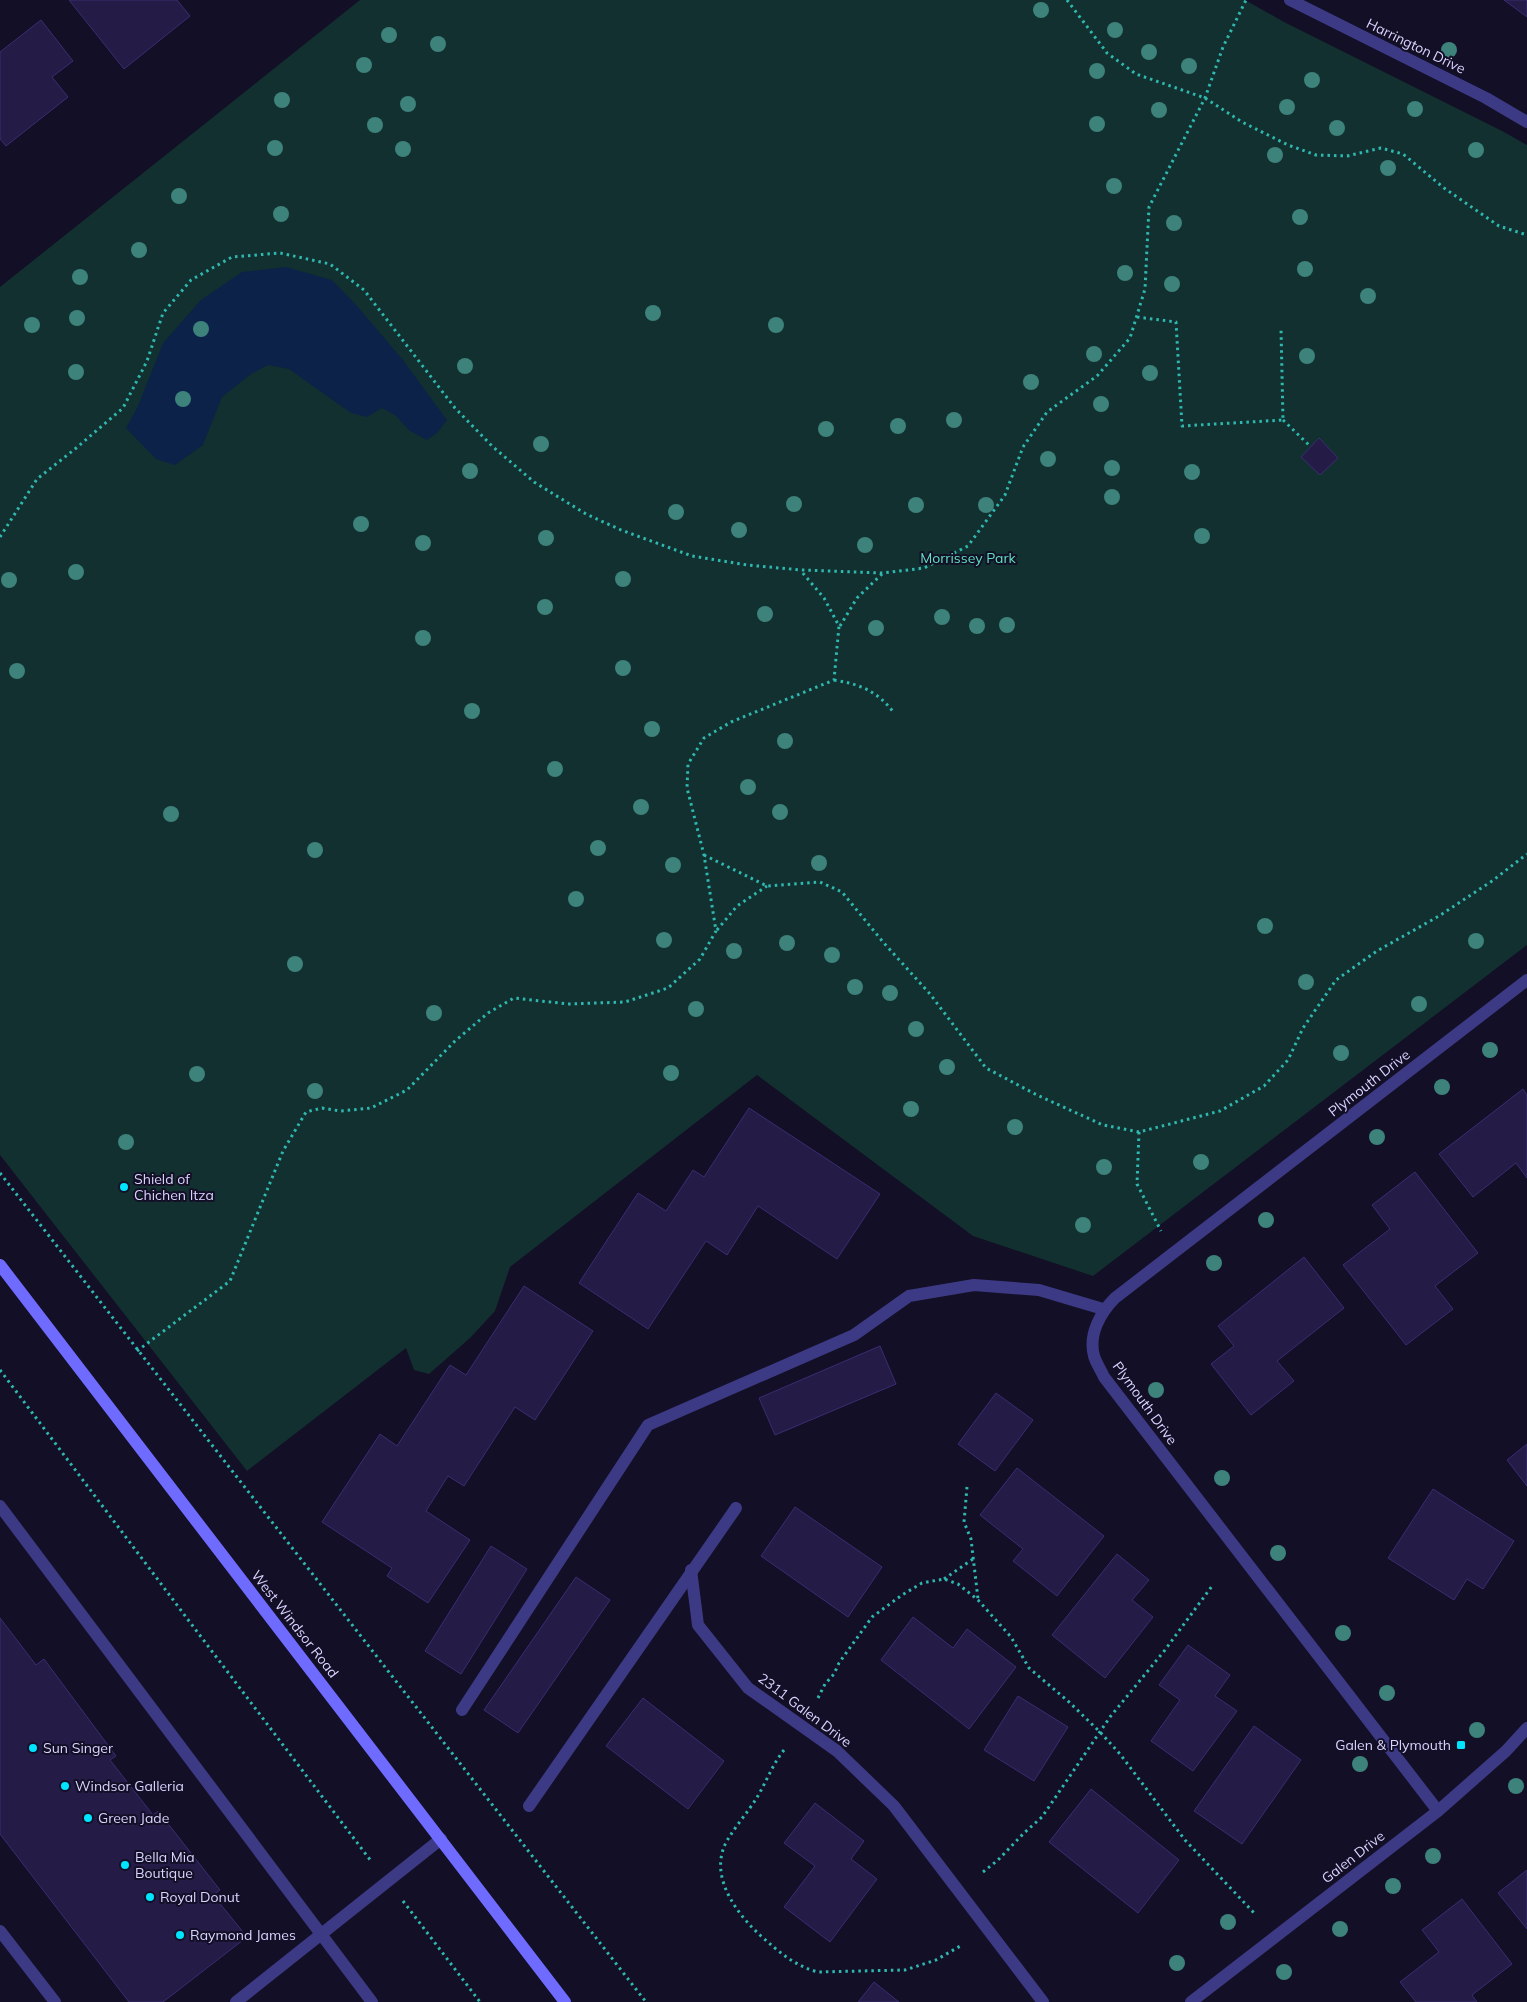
<svg xmlns="http://www.w3.org/2000/svg" width="1527" height="2002" font-family="Mulish,sans-serif">
	<style>
		.green { fill: #12302f }
		.water { fill: #0c2248 }
		.building { fill: #241b47; stroke: #3b2d73 }
		.lines { fill: none; stroke-linecap: round; stroke-linejoin: round }
		.path { stroke: #2fb8b0; stroke-width: 3; stroke-dasharray: 2.5 4; stroke-linecap: butt }
		.lane { stroke: #3d3a85; stroke-width: 12 }
		.street { stroke: #3d3a85; stroke-width: 12 }
		.secondary { stroke: #6f6bff; stroke-width: 12 }
		.tree { fill: #3d827b }
		.poi-dot { fill: #00e5ff; stroke: #130f26; stroke-width: 2 }
		.labels { text-anchor: middle; stroke-width: 4; stroke-linejoin: round; paint-order: stroke }
		.street-label { font-size: 14px; fill: #d9d4ff; stroke: #130f26 }
		.park-label { font-size: 14px; fill: #5fe0c0; stroke: #130f26 }
		.poi-label { font-size: 14px; fill: #d9d4ff; stroke: #130f26; text-anchor: start }
	</style>
	<rect width="100%" height="100%" fill="#130f26"/>
	<path class="green" d="M 360,0 L 1245,0 L 1284,22 L 1504,132 L 1527,145 L 1527,945 L 1093,1276 L 973,1236 L 757,1075 L 510,1267 L 495,1311 L 470,1338 L 429,1374 L 414,1370 L 406,1348 L 247,1471 L 0,1155 L 0,287 Z"/>
	<path class="water" d="M 286,267 L 332,280 L 358,307 L 403,360 L 447,420 L 437,433 L 427,440 L 410,431 L 395,415 L 382,408 L 367,417 L 351,413 L 289,369 L 268,365 L 251,374 L 222,397 L 203,445 L 175,465 L 156,459 L 126,428 L 138,406 L 163,343 L 201,300 L 242,272 Z"/>
	<path class="building" d="M 69,0 L 177,0 L 190,16 L 124,69 Z
		M 1504,0 L 1527,0 L 1527,17 Z
		M 41,20 L 73,61 L 52,77 L 68,97 L 6,146 L 0,139 L 0,52 Z
		M 1319,438 L 1338,458 L 1320,475 L 1301,457 Z
		M 1523,1089 L 1527,1095 L 1527,1178 L 1516,1163 L 1473,1197 L 1439,1154 Z
		M 749,1108 L 880,1194 L 837,1259 L 758,1206 L 727,1255 L 706,1241 L 648,1329 L 579,1283 L 638,1193 L 666,1211 L 693,1170 L 704,1177 Z
		M 1415,1172 L 1478,1253 L 1435,1286 L 1453,1309 L 1406,1345 L 1343,1265 L 1390,1229 L 1372,1205 Z
		M 1304,1257 L 1344,1308 L 1277,1361 L 1294,1381 L 1251,1415 L 1211,1364 L 1234,1346 L 1218,1326 Z
		M 524,1286 L 593,1331 L 535,1420 L 515,1407 L 464,1486 L 448,1476 L 426,1511 L 470,1540 L 428,1603 L 387,1576 L 392,1568 L 322,1522 L 380,1434 L 397,1446 L 450,1365 L 466,1375 Z
		M 880,1346 L 896,1384 L 775,1435 L 759,1398 Z
		M 996,1393 L 1033,1420 L 995,1471 L 958,1444 Z
		M 1527,1444 L 1527,1486 L 1507,1460 Z
		M 1017,1468 L 1104,1536 L 1057,1596 L 1013,1561 L 1023,1549 L 980,1515 Z
		M 1433,1489 L 1514,1541 L 1483,1589 L 1467,1579 L 1454,1600 L 1388,1558 Z
		M 795,1507 L 882,1567 L 848,1617 L 761,1556 Z
		M 491,1546 L 527,1569 L 461,1674 L 425,1651 Z
		M 1117,1554 L 1149,1580 L 1132,1600 L 1153,1617 L 1105,1678 L 1052,1635 Z
		M 576,1577 L 610,1600 L 518,1733 L 484,1710 Z
		M 913,1617 L 953,1648 L 967,1629 L 1016,1667 L 969,1729 L 881,1660 Z
		M 0,1618 L 36,1665 L 44,1659 L 116,1756 L 110,1760 L 153,1815 L 158,1811 L 220,1890 L 213,1895 L 247,1937 L 163,2002 L 129,2002 L 0,1834 Z
		M 1188,1645 L 1230,1675 L 1215,1696 L 1237,1711 L 1193,1771 L 1151,1741 L 1180,1700 L 1159,1685 Z
		M 1018,1696 L 1068,1727 L 1034,1781 L 984,1750 Z
		M 643,1698 L 724,1761 L 688,1809 L 606,1746 Z
		M 1254,1726 L 1301,1760 L 1242,1844 L 1194,1811 Z
		M 1091,1789 L 1179,1860 L 1138,1913 L 1049,1842 Z
		M 815,1803 L 864,1841 L 851,1859 L 877,1879 L 830,1942 L 784,1907 L 815,1866 L 784,1843 Z
		M 1527,1870 L 1527,1929 L 1498,1893 Z
		M 1462,1899 L 1512,1964 L 1472,1995 L 1477,2002 L 1416,2002 L 1400,1982 L 1439,1952 L 1422,1930 Z
		M 874,1982 L 899,2002 L 858,2002 Z"/>
	<g class="lines">
		<path class="path" d="M 1067,0 L 1107,53 L 1136,74 L 1205,98 L 1242,122 L 1288,145 L 1316,155 L 1347,156 L 1381,148 L 1403,154 L 1444,188 L 1499,226 L 1527,235
			M 1137,317 L 1176,322 L 1182,426 L 1283,420 L 1281,329
			M 1283,420 L 1311,447
			M 0,537 L 37,479 L 75,449 L 123,408 L 147,361 L 163,313 L 191,280 L 232,257 L 280,253 L 330,264 L 364,290 L 455,408 L 492,446 L 534,482 L 586,514 L 621,530 L 692,556 L 747,565 L 801,570 L 883,573 L 924,568 L 968,546 L 1005,495 L 1023,447 L 1047,412 L 1097,376 L 1130,338 L 1145,289 L 1149,207 L 1205,98 L 1223,47 L 1246,0
			M 840,626 L 857,598 L 883,573
			M 834,680 C 859,684 878,691 894,713
			M 704,855 L 767,886 L 820,882 L 842,892 L 883,942 L 930,994 L 986,1068 L 1037,1095 L 1103,1125 L 1139,1132 L 1220,1111 L 1264,1086 L 1288,1060 L 1303,1028 L 1336,980 L 1377,951 L 1439,916 L 1492,881 L 1527,854
			M 717,930 L 737,906 L 767,886
			M 1139,1132 L 1137,1184 L 1161,1231
			M 0,1173 L 646,2002
			M 137,1351 L 230,1281 L 283,1151 L 306,1112 L 322,1108 L 340,1111 L 371,1108 L 407,1090 L 455,1041 L 488,1013 L 514,998 L 568,1004 L 625,1002 L 668,988 L 700,959 L 716,931 L 704,855 L 687,788 L 688,764 L 704,738 L 731,722 L 834,680 L 839,626 L 824,598 L 801,571
			M 0,1370 L 186,1617 L 371,1861
			M 967,1487 L 964,1522 L 971,1539 L 978,1599
			M 944,1579 L 973,1559
			M 818,1698 L 825,1684 L 834,1674 L 839,1663 L 872,1617 L 902,1595 L 922,1583 L 944,1579 L 958,1584 L 978,1600 L 1011,1637 L 1029,1668 L 1069,1702 L 1100,1732 L 1120,1754 L 1185,1840 L 1256,1915
			M 784,1750 C 772,1765 766,1783 756,1799 C 748,1812 729,1834 724,1847 C 711,1880 738,1915 761,1936 C 779,1952 795,1966 818,1972 L 905,1970 L 936,1960 L 962,1945
			M 983,1872 L 998,1860 L 1024,1833 L 1042,1817 L 1110,1717 L 1165,1650 L 1212,1586
			M 403,1901 L 480,2002"/>
		<path class="lane" d="M 0,1506 L 372,2002
			M 462,1710 L 648,1425 L 854,1335 L 909,1296 L 974,1285 L 1039,1290 L 1103,1309
			M 529,1806 L 736,1508
			M 0,1931 L 55,2002
			M 236,2002 L 441,1839"/>
		<path class="street" d="M 1290,0 L 1486,98 L 1527,122
			M 691,1570 L 698,1625 L 748,1688 L 837,1751 L 894,1806 L 1043,2002
			M 1438,1811 L 1104,1377 C 1101,1370 1096,1363 1094,1356 C 1088,1334 1101,1312 1115,1298 L 1527,980
			M 1191,2002 L 1438,1811 L 1506,1751 L 1527,1728"/>
		<path class="secondary" d="M 0,1265 L 565,2002"/>
	</g>
	<g class="tree">
		<circle cx="1041" cy="10" r="8"/>
		<circle cx="1115" cy="30" r="8"/>
		<circle cx="389" cy="35" r="8"/>
		<circle cx="438" cy="44" r="8"/>
		<circle cx="1449" cy="50" r="8"/>
		<circle cx="1149" cy="52" r="8"/>
		<circle cx="364" cy="65" r="8"/>
		<circle cx="1189" cy="66" r="8"/>
		<circle cx="1097" cy="71" r="8"/>
		<circle cx="1312" cy="80" r="8"/>
		<circle cx="282" cy="100" r="8"/>
		<circle cx="408" cy="104" r="8"/>
		<circle cx="1287" cy="107" r="8"/>
		<circle cx="1415" cy="109" r="8"/>
		<circle cx="1159" cy="110" r="8"/>
		<circle cx="1097" cy="124" r="8"/>
		<circle cx="375" cy="125" r="8"/>
		<circle cx="1337" cy="128" r="8"/>
		<circle cx="275" cy="148" r="8"/>
		<circle cx="403" cy="149" r="8"/>
		<circle cx="1476" cy="150" r="8"/>
		<circle cx="1275" cy="155" r="8"/>
		<circle cx="1388" cy="168" r="8"/>
		<circle cx="1114" cy="186" r="8"/>
		<circle cx="179" cy="196" r="8"/>
		<circle cx="281" cy="214" r="8"/>
		<circle cx="1300" cy="217" r="8"/>
		<circle cx="1174" cy="223" r="8"/>
		<circle cx="139" cy="250" r="8"/>
		<circle cx="1305" cy="269" r="8"/>
		<circle cx="1125" cy="273" r="8"/>
		<circle cx="80" cy="277" r="8"/>
		<circle cx="1172" cy="284" r="8"/>
		<circle cx="1368" cy="296" r="8"/>
		<circle cx="653" cy="313" r="8"/>
		<circle cx="77" cy="318" r="8"/>
		<circle cx="32" cy="325" r="8"/>
		<circle cx="776" cy="325" r="8"/>
		<circle cx="201" cy="329" r="8"/>
		<circle cx="1094" cy="354" r="8"/>
		<circle cx="1307" cy="356" r="8"/>
		<circle cx="465" cy="366" r="8"/>
		<circle cx="76" cy="372" r="8"/>
		<circle cx="1150" cy="373" r="8"/>
		<circle cx="1031" cy="382" r="8"/>
		<circle cx="183" cy="399" r="8"/>
		<circle cx="1101" cy="404" r="8"/>
		<circle cx="954" cy="420" r="8"/>
		<circle cx="898" cy="426" r="8"/>
		<circle cx="826" cy="429" r="8"/>
		<circle cx="541" cy="444" r="8"/>
		<circle cx="1048" cy="459" r="8"/>
		<circle cx="1112" cy="468" r="8"/>
		<circle cx="470" cy="471" r="8"/>
		<circle cx="1192" cy="472" r="8"/>
		<circle cx="1112" cy="497" r="8"/>
		<circle cx="794" cy="504" r="8"/>
		<circle cx="916" cy="505" r="8"/>
		<circle cx="986" cy="505" r="8"/>
		<circle cx="676" cy="512" r="8"/>
		<circle cx="361" cy="524" r="8"/>
		<circle cx="739" cy="530" r="8"/>
		<circle cx="1202" cy="536" r="8"/>
		<circle cx="546" cy="538" r="8"/>
		<circle cx="423" cy="543" r="8"/>
		<circle cx="865" cy="545" r="8"/>
		<circle cx="76" cy="572" r="8"/>
		<circle cx="623" cy="579" r="8"/>
		<circle cx="9" cy="580" r="8"/>
		<circle cx="545" cy="607" r="8"/>
		<circle cx="765" cy="614" r="8"/>
		<circle cx="942" cy="617" r="8"/>
		<circle cx="1007" cy="625" r="8"/>
		<circle cx="977" cy="626" r="8"/>
		<circle cx="876" cy="628" r="8"/>
		<circle cx="423" cy="638" r="8"/>
		<circle cx="623" cy="668" r="8"/>
		<circle cx="17" cy="671" r="8"/>
		<circle cx="472" cy="711" r="8"/>
		<circle cx="652" cy="729" r="8"/>
		<circle cx="785" cy="741" r="8"/>
		<circle cx="555" cy="769" r="8"/>
		<circle cx="748" cy="787" r="8"/>
		<circle cx="641" cy="807" r="8"/>
		<circle cx="780" cy="812" r="8"/>
		<circle cx="171" cy="814" r="8"/>
		<circle cx="598" cy="848" r="8"/>
		<circle cx="315" cy="850" r="8"/>
		<circle cx="819" cy="863" r="8"/>
		<circle cx="673" cy="865" r="8"/>
		<circle cx="576" cy="899" r="8"/>
		<circle cx="1265" cy="926" r="8"/>
		<circle cx="664" cy="940" r="8"/>
		<circle cx="1476" cy="941" r="8"/>
		<circle cx="787" cy="943" r="8"/>
		<circle cx="734" cy="951" r="8"/>
		<circle cx="832" cy="955" r="8"/>
		<circle cx="295" cy="964" r="8"/>
		<circle cx="1306" cy="982" r="8"/>
		<circle cx="855" cy="987" r="8"/>
		<circle cx="890" cy="993" r="8"/>
		<circle cx="1419" cy="1004" r="8"/>
		<circle cx="696" cy="1009" r="8"/>
		<circle cx="434" cy="1013" r="8"/>
		<circle cx="916" cy="1029" r="8"/>
		<circle cx="1490" cy="1050" r="8"/>
		<circle cx="1341" cy="1053" r="8"/>
		<circle cx="947" cy="1067" r="8"/>
		<circle cx="671" cy="1073" r="8"/>
		<circle cx="197" cy="1074" r="8"/>
		<circle cx="1442" cy="1087" r="8"/>
		<circle cx="315" cy="1091" r="8"/>
		<circle cx="911" cy="1109" r="8"/>
		<circle cx="1015" cy="1127" r="8"/>
		<circle cx="1377" cy="1137" r="8"/>
		<circle cx="126" cy="1142" r="8"/>
		<circle cx="1201" cy="1162" r="8"/>
		<circle cx="1104" cy="1167" r="8"/>
		<circle cx="1266" cy="1220" r="8"/>
		<circle cx="1083" cy="1225" r="8"/>
		<circle cx="1214" cy="1263" r="8"/>
		<circle cx="1156" cy="1390" r="8"/>
		<circle cx="1222" cy="1478" r="8"/>
		<circle cx="1278" cy="1553" r="8"/>
		<circle cx="1343" cy="1633" r="8"/>
		<circle cx="1387" cy="1693" r="8"/>
		<circle cx="1477" cy="1730" r="8"/>
		<circle cx="1360" cy="1764" r="8"/>
		<circle cx="1516" cy="1786" r="8"/>
		<circle cx="1433" cy="1856" r="8"/>
		<circle cx="1393" cy="1886" r="8"/>
		<circle cx="1228" cy="1922" r="8"/>
		<circle cx="1340" cy="1929" r="8"/>
		<circle cx="1177" cy="1963" r="8"/>
		<circle cx="1284" cy="1972" r="8"/>
	</g>
	<g class="poi-dot">
		<circle cx="124" cy="1187" r="5"/>
		<rect x="1456" y="1740" width="10" height="10" rx="2.5"/>
		<circle cx="33" cy="1748" r="5"/>
		<circle cx="65" cy="1786" r="5"/>
		<circle cx="88" cy="1818" r="5"/>
		<circle cx="125" cy="1865" r="5"/>
		<circle cx="150" cy="1897" r="5"/>
		<circle cx="180" cy="1935" r="5"/>
	</g>
	<g class="labels">
		<g class="street-label">
			<text transform="translate(1416 46) rotate(26)" y="5">Harrington Drive</text>
			<text transform="translate(1369 1083) rotate(-38)" y="5">Plymouth Drive</text>
			<text transform="translate(1145 1403) rotate(54)" y="5">Plymouth Drive</text>
			<text transform="translate(295 1624) rotate(52)" y="5">West Windsor Road</text>
			<text transform="translate(805 1710) rotate(37)" y="5">2311 Galen Drive</text>
			<text transform="translate(1353 1857) rotate(-38)" y="5">Galen Drive</text>
		</g>
		<g class="park-label">
			<text x="968" y="563">Morrissey Park</text>
		</g>
		<g class="poi-label">
			<text x="134" y="1184">Shield of<tspan x="134" dy="16">Chichen Itza</tspan></text>
			<text x="1451" y="1750" text-anchor="end">Galen &amp; Plymouth</text>
			<text x="43" y="1753">Sun Singer</text>
			<text x="75" y="1791">Windsor Galleria</text>
			<text x="98" y="1823">Green Jade</text>
			<text x="135" y="1862">Bella Mia<tspan x="135" dy="16">Boutique</tspan></text>
			<text x="160" y="1902">Royal Donut</text>
			<text x="190" y="1940">Raymond James</text>
		</g>
	</g>
</svg>
